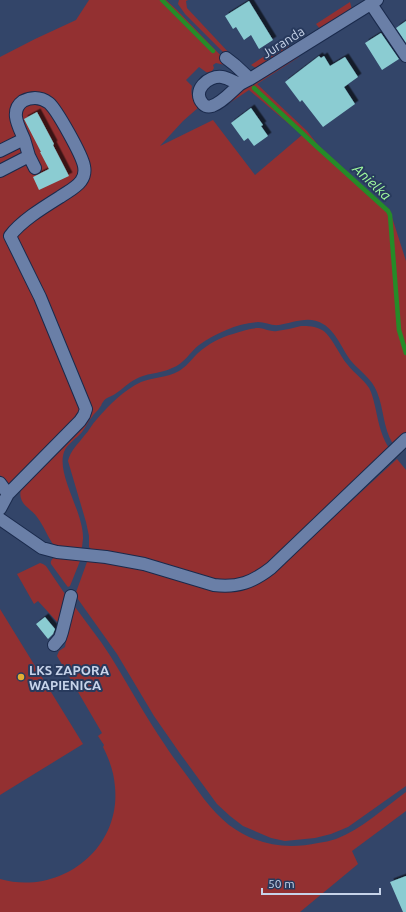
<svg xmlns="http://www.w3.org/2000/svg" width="406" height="912" font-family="Ubuntu,sans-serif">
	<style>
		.green { fill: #933031 }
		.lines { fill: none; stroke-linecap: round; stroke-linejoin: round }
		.stream { stroke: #258b28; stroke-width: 4.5 }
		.building { fill: #8bccd2; filter: url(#shadow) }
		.minor-casing { stroke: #1a2a4c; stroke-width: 14 }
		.minor { stroke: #6a7fa7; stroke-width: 12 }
		.poi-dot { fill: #e3ae35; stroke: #283a5d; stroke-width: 1.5 }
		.labels { text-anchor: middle; stroke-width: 4; stroke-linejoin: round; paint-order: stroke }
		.street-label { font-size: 13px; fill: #c7d3e9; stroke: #283a5d }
		.poi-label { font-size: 13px; font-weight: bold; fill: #c7d3e9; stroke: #283a5d; text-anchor: start }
		.water-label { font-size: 14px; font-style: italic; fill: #a0fc9d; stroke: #283a5d }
	</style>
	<defs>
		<filter id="shadow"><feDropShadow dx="3.5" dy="-3.5" stdDeviation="0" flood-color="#0009"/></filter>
	</defs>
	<rect width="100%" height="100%" fill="#334569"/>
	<path class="green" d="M 89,0 L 166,0 L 177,10 L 225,60 L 225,65 L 216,63 L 213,65 L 214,68 L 212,71 L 209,73 L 206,72 L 199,67 L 186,80 L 192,86 C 190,94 193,101 199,107 L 183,121 L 160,146 L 213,120 L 255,175 L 302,135 L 249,90 L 222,108 L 222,105 L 246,87 L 297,56 L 299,57 L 257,84 L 307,131 L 318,145 L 390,211 L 406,261 L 406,432 L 393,444 C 383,428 384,409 377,392 C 372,379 361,372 352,362 C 342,350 337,332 323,324 C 309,315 293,323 279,325 C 272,326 265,322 258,322 C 238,323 216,333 199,345 C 190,352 184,364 172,368 C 162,373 150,373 140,377 C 130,381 124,388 115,394 C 111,397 106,397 103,402 C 101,404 102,405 100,407 C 98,411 94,413 92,417 C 88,421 86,427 82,432 C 77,438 66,445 64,452 C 56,475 84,512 83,539 C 82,544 83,547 80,551 L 55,547 C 48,538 44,526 37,517 C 33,511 25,507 22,501 C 20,497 20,493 21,489 L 81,413 L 9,488 L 0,475 L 0,57 L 35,39 L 76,20 Z
		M 179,0 L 188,0 L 186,1 L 187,8 L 230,54 L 228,57 L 185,14 L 178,4 Z
		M 350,2 L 352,10 L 320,29 L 316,24 Z
		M 286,42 L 290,48 L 257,69 L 251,65 Z
		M 301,326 C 308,326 315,326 322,330 C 331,335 340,356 347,364 C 354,374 367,381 371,392 C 378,412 377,429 389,448 L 280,556 L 249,577 L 227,582 L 93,551 L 89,547 L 89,536 L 86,522 L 68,461 C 70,451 78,444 84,436 C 89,431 92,424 97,419 C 109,405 124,390 141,382 C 153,377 167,378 179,371 C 186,367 192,359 198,353 C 208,344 221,337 233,334 C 241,331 251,328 259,328 C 266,329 271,332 277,331 C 285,330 293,328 301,326 Z
		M 397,459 L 406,470 L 406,786 L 348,827 L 331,834 L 315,838 L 285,841 L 271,838 L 243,826 L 230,816 L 217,804 L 179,752 L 154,716 L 117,654 L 75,595 L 87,562 L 89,560 L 132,566 L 214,589 L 283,564 Z
		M 55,557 L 79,558 L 80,561 L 70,586 L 68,587 L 67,586 L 51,564 C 50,561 52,559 55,557 Z
		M 40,563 L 43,564 L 46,566 L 67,597 L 60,625 L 38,601 L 34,604 L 17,574 Z
		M 72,603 C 85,621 99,638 111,657 C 129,686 145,716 165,745 C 170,753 176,761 182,769 C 197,789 210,810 229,825 C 256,845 286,850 318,843 C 324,842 330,841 336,839 C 362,829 384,808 406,792 L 406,811 L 352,851 L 358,864 L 300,912 L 0,912 L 0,879 C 59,896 121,850 115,787 C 114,772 109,759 103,747 L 104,745 L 98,736 L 102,733 L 57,656 L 59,651 L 65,647 Z
		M 0,609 L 83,744 L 0,795 Z"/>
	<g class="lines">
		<path class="stream" d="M 162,0 L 213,51
			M 254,88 L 316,146 L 388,211 L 390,215 L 399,330 L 406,353"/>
	</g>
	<path class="building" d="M 249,1 L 273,40 L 259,49 L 251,35 L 244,40 L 236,27 L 233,29 L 225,16 Z
		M 406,21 L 406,43 L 396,28 Z
		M 381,33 L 399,59 L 382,70 L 365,43 Z
		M 319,56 L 321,58 L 324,56 L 330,66 L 345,57 L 358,77 L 344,87 L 355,104 L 323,127 L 302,100 L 300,102 L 285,82 Z
		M 251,108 L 263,125 L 261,126 L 268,136 L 254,146 L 248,138 L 244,141 L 231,123 Z
		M 37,112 L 54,144 L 53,145 L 69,176 L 39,190 L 33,177 L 49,169 L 40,152 L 41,152 L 24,119 Z
		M 45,617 L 55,629 L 53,634 L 48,639 L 36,624 Z
		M 406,876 L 406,912 L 403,912 L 390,882 Z"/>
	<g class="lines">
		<defs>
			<path id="minor" d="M 371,4 L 406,56
				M 226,58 L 235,65 L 250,79
				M 240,84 C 234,82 228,78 222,77 C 208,75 191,91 203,104 C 206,107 208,107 212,106 C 223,102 230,93 239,85 C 242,83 246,81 250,79 L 377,0
				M 0,151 L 24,139 C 19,127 9,111 23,101 C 27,99 31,98 35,98 C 40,98 45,100 49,103 C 57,110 82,155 84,166 C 85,171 84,177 81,181 C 76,188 67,192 60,197 C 44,207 21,221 10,236 L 40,297 L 84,404 L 86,409 L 84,415 L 80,421 L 8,494 L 0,509
				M 29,156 L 35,168
				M 0,171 L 29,156 L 24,139
				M 0,483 L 8,494
				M 0,519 L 42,548 L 57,552 L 106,557 L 144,564 L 214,585 C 238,588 253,582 271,568 L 406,439
				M 54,645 L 60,638 L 62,632 L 71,596"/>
		</defs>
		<use href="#minor" class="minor-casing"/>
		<use href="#minor" class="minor"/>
	</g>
	<circle class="poi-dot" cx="21" cy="677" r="4"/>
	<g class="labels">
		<g class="street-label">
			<text transform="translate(283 42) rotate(-32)" y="5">Juranda</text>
		</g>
		<g class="poi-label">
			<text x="29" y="675">LKS ZAPORA<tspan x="29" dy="15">WAPIENICA</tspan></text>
		</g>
		<g class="water-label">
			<text transform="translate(372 182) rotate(43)" y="5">Anielka</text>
		</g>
	</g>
	<path d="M262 888v6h118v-6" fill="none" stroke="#c7d3e9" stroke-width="2"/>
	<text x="268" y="888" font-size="12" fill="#c7d3e9" stroke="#283a5d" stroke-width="3" paint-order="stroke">50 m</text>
</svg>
